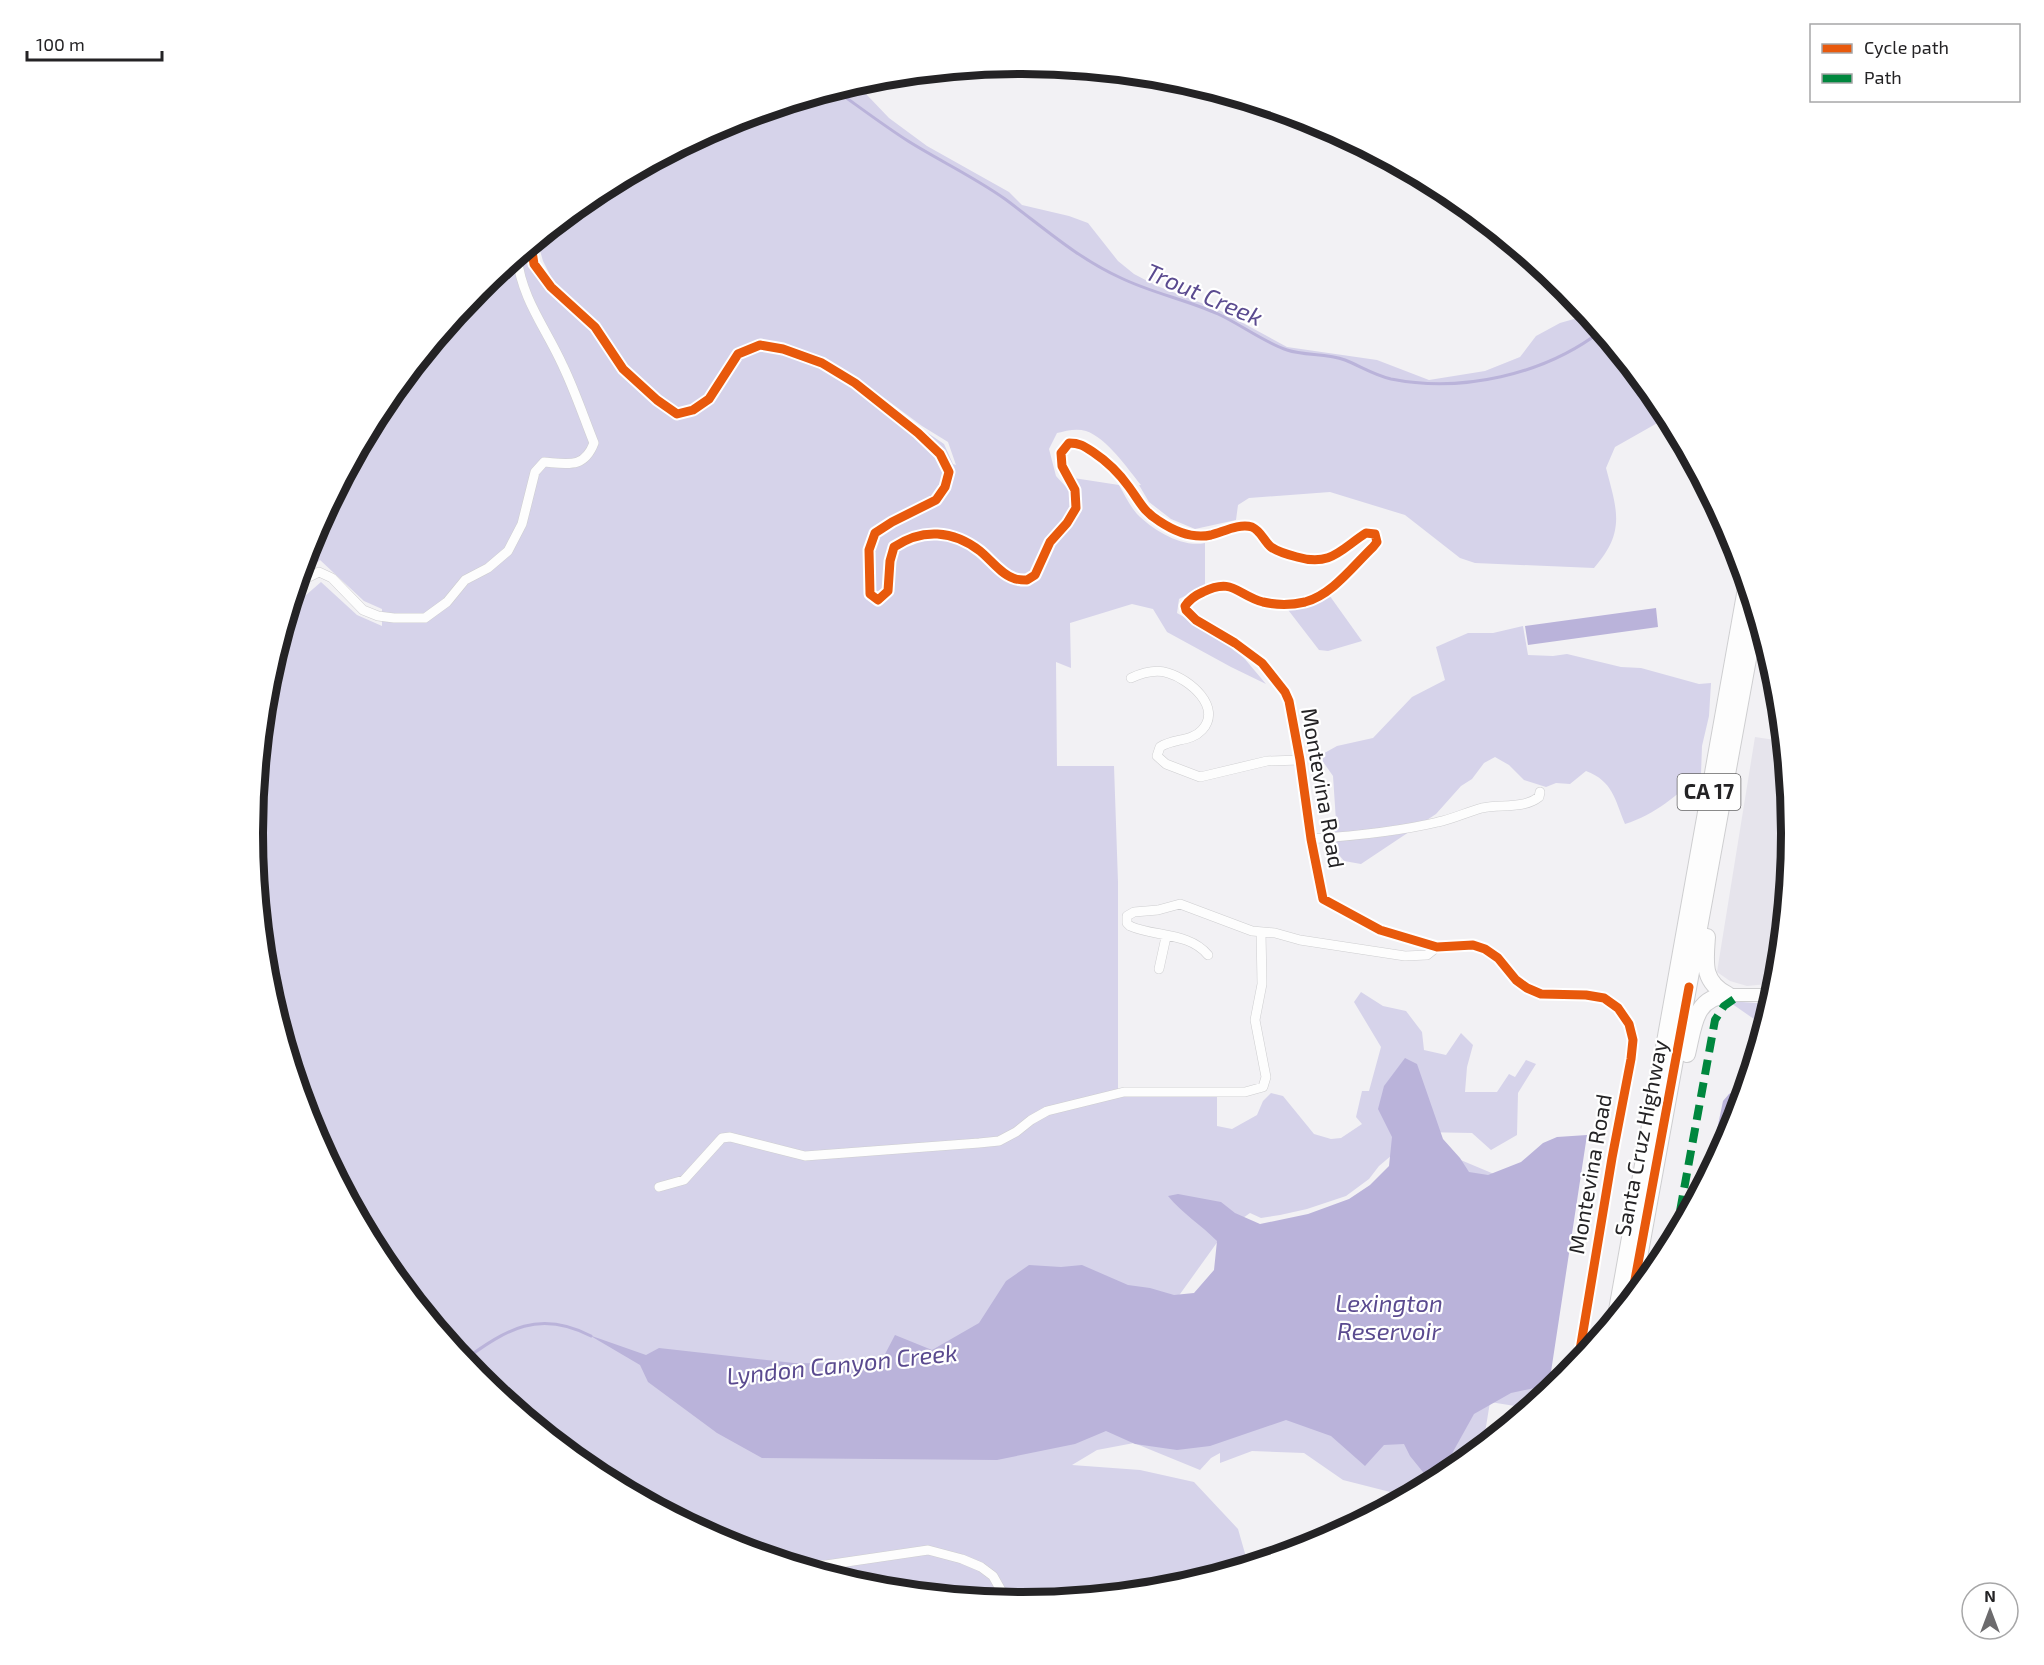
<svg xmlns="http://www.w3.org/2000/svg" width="2044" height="1665" font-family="'Exo 2',sans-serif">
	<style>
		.built { fill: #e6e4ec }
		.green { fill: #d6d3ea; fill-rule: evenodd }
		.water { fill: #bab3da }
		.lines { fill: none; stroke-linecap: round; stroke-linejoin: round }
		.stream { stroke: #bab3da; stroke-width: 3 }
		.street-casing { stroke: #ceced0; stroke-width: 10 }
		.secondary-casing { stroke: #ceced0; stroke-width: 14 }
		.highway-casing { stroke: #ceced0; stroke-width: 18 }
		.street { stroke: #fdfdfd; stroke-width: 9 }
		.secondary { stroke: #fdfdfd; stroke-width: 12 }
		.highway { stroke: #fdfdfd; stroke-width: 16 }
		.quiet { stroke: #00873e; stroke-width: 8; stroke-dasharray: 15 8; stroke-linecap: butt }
		.cycleway-casing { stroke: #fff; stroke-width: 13 }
		.cycleway { stroke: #e8590c; stroke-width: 9 }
		.labels { text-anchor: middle; stroke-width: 4.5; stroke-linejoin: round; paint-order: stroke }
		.shield { fill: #fff; stroke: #666566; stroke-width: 1.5 }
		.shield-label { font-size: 21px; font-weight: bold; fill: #242325 }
		.street-label { font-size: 22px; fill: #242325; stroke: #fff }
		.water-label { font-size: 24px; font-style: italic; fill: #5a4a8f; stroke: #fff }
		.rim { fill: none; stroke: #242325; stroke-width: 8 }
	</style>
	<rect width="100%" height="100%" fill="#f2f1f4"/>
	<path class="built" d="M 1755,737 L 1782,741 L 1791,833 L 1777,983 L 1747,986 L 1730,981 L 1717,972 Z"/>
	<path class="green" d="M 863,81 L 862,84 L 867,95 L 889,118 L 927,146 L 1009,192 L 1022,205 L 1069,216 L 1088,223 L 1118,261 L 1134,274 L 1157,286 L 1217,309 L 1287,347 L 1377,360 L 1429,380 L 1485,371 L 1520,357 L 1536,336 L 1560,323 L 1588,315 L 1662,405 L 1668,417 L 1615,447 L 1606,468 C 1617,510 1626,532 1594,568 L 1475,563 L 1460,558 L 1405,515 L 1330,492 L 1249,498 L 1238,505 L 1236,520 L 1195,529 L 1171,519 L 1149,502 L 1139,485 L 1141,485 C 1127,468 1107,438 1086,431 C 1076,428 1066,431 1057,433 L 1049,449 L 1056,476 L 1067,488 L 1067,477 L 1119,485 C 1124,494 1130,506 1137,514 C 1153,530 1182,548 1205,543 L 1205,586 L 1179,599 L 1177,613 L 1233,645 L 1266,684 L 1231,667 L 1167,632 L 1153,609 L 1132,604 L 1070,623 L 1071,668 L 1056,662 L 1057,766 L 1114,766 L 1118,882 L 1118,1089 L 1217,1095 L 1217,1126 L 1232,1129 L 1257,1115 L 1263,1101 L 1271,1093 L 1283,1096 L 1314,1134 L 1331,1139 L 1341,1138 L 1362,1124 L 1356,1117 L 1362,1091 L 1369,1091 L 1381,1047 L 1354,1002 L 1361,992 L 1383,1006 L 1406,1011 L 1422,1032 L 1424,1050 L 1446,1055 L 1461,1033 L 1473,1045 L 1467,1067 L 1465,1092 L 1497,1092 L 1509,1074 L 1515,1077 L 1526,1060 L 1536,1064 L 1518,1093 L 1517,1135 L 1491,1150 L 1472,1133 L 1419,1132 L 1379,1166 L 1369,1179 L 1346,1196 L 1307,1209 L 1280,1215 L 1261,1218 L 1250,1213 L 1226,1230 L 1170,1308 L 1122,1339 L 1392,1186 L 1425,1145 L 1494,1174 L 1433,1237 L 1548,1391 L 1528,1408 L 1490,1402 L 1483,1445 L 1449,1473 L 1406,1496 L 1343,1480 L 1304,1453 L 1252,1451 L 1220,1463 L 1220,1453 L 1211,1458 L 1200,1470 L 1134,1443 L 1097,1450 L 1072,1465 L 1140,1470 L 1194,1482 L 1238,1529 L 1248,1564 L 1172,1587 L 1022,1602 L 872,1587 L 727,1543 L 594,1472 L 478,1376 L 382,1260 L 311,1127 L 267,982 L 253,832 L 267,682 L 290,609 L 321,582 L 357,615 L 382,626 L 382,609 L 364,601 L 320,560 L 299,579 L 311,538 L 382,405 L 478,288 L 535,242 L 540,264 L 551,277 L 543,261 L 537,240 L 595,192 L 728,121 ZM 879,394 L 922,426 L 948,442 L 956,465 L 953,464 L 944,444 L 919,427 Z
		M 1327,592 L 1362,641 L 1328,651 L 1319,650 L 1282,602 L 1317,596 Z
		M 1523,626 L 1528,655 L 1553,656 L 1567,654 L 1621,667 L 1641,668 L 1699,684 L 1711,683 L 1709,716 L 1702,746 L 1701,774 C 1678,794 1655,815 1625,824 C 1615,800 1613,781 1586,771 L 1570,784 L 1556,783 L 1546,787 L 1524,780 L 1509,765 L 1495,757 L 1484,763 L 1472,779 L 1461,786 L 1436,814 L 1361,864 L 1344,861 L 1329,843 L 1336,821 L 1333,776 L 1319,756 L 1337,746 L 1373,738 L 1412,697 L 1445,680 L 1436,647 L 1468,633 L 1493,633 Z
		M 1728,1001 L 1770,1004 L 1764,1026 Z"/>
	<path class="water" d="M 1656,608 L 1658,627 L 1528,645 L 1525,626 Z
		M 1405,1058 L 1417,1064 L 1443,1139 L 1460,1158 L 1469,1172 L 1488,1175 L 1521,1162 L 1543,1143 L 1557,1137 L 1587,1135 L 1549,1385 L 1511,1393 L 1474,1414 L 1449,1459 L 1446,1474 L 1431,1482 L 1410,1456 L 1404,1444 L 1384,1445 L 1365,1466 L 1331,1436 L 1286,1420 L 1210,1446 L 1177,1450 L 1135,1444 L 1106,1431 L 1075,1444 L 997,1460 L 762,1458 L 717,1433 L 648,1382 L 640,1365 L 589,1335 L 646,1355 L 659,1348 L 794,1363 L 850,1364 L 884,1356 L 895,1335 L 932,1350 L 979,1323 L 1006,1281 L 1029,1265 L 1061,1267 L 1082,1265 L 1128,1285 L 1150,1288 L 1174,1295 L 1194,1293 L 1214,1270 L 1217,1241 C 1201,1225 1182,1213 1168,1196 L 1178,1194 L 1221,1202 L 1235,1213 L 1260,1224 L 1308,1214 L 1349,1199 L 1370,1185 L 1389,1166 L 1392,1137 L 1378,1109 L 1384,1086 Z
		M 1745,1086 L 1733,1127 L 1708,1173 L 1723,1101 L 1729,1094 Z"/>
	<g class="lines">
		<path class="stream" d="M 834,89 C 858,106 883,125 908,141 C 940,161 974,177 1005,199 C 1043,227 1077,258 1121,278 C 1152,293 1187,300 1218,314 C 1240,324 1265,343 1287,350 C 1305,356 1326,353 1345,360 C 1360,366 1374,375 1391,379 C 1461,393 1544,375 1601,331
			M 464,1360 C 507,1329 539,1309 591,1336"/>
		<defs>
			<path id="street" d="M 531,245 L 534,264 L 551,287 L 595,327 L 623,369 L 657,400 L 677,414 L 693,410 L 709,399 L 738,354 L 760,345 L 783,349 L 822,363 L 855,383 L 918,433 L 940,454 L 949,472 L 945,487 L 936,500 L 892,522 L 875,533 L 869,550 L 870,594 L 878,600 L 888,591 L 890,561 L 894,547 C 922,528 953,530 980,551 C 990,559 1001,574 1013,578 C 1017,580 1023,580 1027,580 L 1035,575 L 1050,542 L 1067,523 L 1076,508 L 1075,490 L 1062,466 L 1061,453 L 1069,443 C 1080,443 1084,446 1093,452 C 1108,462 1119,473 1129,487 C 1140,502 1143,511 1159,521 C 1174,531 1193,539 1211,535 C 1223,532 1239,523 1252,527 C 1261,531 1264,541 1271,547 C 1278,552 1289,555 1297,557 C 1331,567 1341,549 1366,533 L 1375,534 L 1377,542 L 1373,547 C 1353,566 1332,595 1305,602 C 1292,605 1276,605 1263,602 C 1237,595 1233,577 1203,592 C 1196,595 1190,599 1185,606 L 1186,610 L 1196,620 L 1235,643 L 1262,663 L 1285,692 L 1289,701 L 1300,760 L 1311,839 L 1323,899 L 1380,930 L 1437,947 L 1473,945 L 1485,949 L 1498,958 L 1516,980 L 1527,988 L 1541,994 L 1586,995 L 1604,998 L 1618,1008 L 1629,1024 L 1633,1040 L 1631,1059 L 1612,1158 L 1578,1362
				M 295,590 L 307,578 L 319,572 L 332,578 L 363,610 L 378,616 L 394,618 L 425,618 L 447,602 L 465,580 L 488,568 L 508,551 L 522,524 L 535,472 L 544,462 C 568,464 584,469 594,443 C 584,418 575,391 563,366 C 546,328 522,300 517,257
				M 1131,678 C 1142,673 1156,669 1168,673 C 1189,679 1223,707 1202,730 C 1191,742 1174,738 1160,747 L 1157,756 L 1166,764 L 1200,777 L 1267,761 L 1300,760
				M 1311,839 C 1353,836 1397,832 1438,822 C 1453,819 1467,812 1482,808 C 1500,804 1524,809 1539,797 L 1540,792
				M 1208,955 C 1189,932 1155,937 1130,926 L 1127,923 L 1127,916 L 1134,912 L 1158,910 L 1180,904 L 1252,931 L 1275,933 L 1300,940 L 1405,956 L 1427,955 L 1437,947
				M 1159,969 L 1166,937
				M 659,1187 L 684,1180 L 722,1138 L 730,1137 L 805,1156 L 979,1143 L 999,1141 L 1016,1132 L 1031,1120 L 1047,1111 L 1124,1092 L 1245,1092 L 1263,1087 L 1266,1077 L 1255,1020 L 1262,984 L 1261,932
				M 800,1565 L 826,1565 L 928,1550 L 962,1559 L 981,1567 L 993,1576 L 1007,1601"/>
			<path id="secondary" d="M 1728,995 L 1773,995"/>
			<path id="highway" d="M 1707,937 C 1705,963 1702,982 1728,995
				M 1687,1054 C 1694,1026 1694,997 1728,995
				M 1632,1296 L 1756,615
				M 1616,1316 L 1747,583"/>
		</defs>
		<use href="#street" class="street-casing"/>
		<use href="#secondary" class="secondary-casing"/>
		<use href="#highway" class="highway-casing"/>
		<use href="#street" class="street"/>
		<use href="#secondary" class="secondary"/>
		<use href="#highway" class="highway"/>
		<path class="quiet" d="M 1676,1233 L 1715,1020 L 1724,1006 L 1740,995"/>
		<defs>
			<path id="cycleway" d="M 531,245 L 534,264 L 551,287 L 595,327 L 623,369 L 657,400 L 677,414 L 693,410 L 709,399 L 738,354 L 760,345 L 783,349 L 822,363 L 855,383 L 918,433 L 940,454 L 949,472 L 945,487 L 936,500 L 892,522 L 875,533 L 869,550 L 870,594 L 878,600 L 888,591 L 890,561 L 894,547 C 922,528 953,530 980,551 C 990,559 1001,574 1013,578 C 1017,580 1023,580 1027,580 L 1035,575 L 1050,542 L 1067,523 L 1076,508 L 1075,490 L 1062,466 L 1061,453 L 1069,443 C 1080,443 1084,446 1093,452 C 1108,462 1119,473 1129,487 C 1140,502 1143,511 1159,521 C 1174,531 1193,539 1211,535 C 1223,532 1239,523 1252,527 C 1261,531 1264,541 1271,547 C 1278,552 1289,555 1297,557 C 1331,567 1341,549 1366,533 L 1375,534 L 1377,542 L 1373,547 C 1353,566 1332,595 1305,602 C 1292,605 1276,605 1263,602 C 1237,595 1233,577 1203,592 C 1196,595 1190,599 1185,606 L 1186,610 L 1196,620 L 1235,643 L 1262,663 L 1285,692 L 1289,701 L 1300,760 L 1311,839 L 1323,899 L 1380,930 L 1437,947 L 1473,945 L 1485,949 L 1498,958 L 1516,980 L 1527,988 L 1541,994 L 1586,995 L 1604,998 L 1618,1008 L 1629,1024 L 1633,1040 L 1631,1059 L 1612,1158 L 1578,1362
				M 1632,1296 L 1689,987"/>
		</defs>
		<use href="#cycleway" class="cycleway-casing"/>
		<use href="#cycleway" class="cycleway"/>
	</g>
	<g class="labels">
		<rect class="shield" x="1677.5" y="774" width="63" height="36" rx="4.5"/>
		<g class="shield-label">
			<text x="1709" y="799">CA 17</text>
		</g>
		<g class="street-label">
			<text transform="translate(1323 788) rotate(80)" y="8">Montevina Road</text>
			<text transform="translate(1641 1138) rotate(-79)" y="8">Santa Cruz Highway</text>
			<text transform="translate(1590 1174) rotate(-80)" y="8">Montevina Road</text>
		</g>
		<g class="water-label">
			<text transform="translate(1204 295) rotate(23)" y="8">Trout Creek</text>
			<text x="1389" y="1312">Lexington<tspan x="1389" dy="28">Reservoir</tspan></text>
			<text transform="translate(842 1365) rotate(-6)" y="8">Lyndon Canyon Creek</text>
		</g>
	</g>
	<path d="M0 0H2044V1665H0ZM263 833a759 759 0 1 1 1518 0a759 759 0 1 1-1518 0Z" fill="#fff" fill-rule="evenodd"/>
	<path class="rim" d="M263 833a759 759 0 1 1 1518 0a759 759 0 1 1-1518 0Z"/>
	<rect x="1810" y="24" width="210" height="78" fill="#ffffff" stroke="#a7a7a8" stroke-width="1.5"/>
	<rect x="1822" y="44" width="30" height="9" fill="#e8590c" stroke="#a7a7a8" stroke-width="1.5"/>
	<text x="1864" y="54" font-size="18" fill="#242325">Cycle path</text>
	<rect x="1822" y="74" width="30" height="9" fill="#00873e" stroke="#a7a7a8" stroke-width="1.5"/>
	<text x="1864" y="84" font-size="18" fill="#242325">Path</text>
	<g transform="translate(1990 1611)"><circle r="28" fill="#ffffff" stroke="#a7a7a8" stroke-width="1.5"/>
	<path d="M0-4.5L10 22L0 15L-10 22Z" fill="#6c6b6d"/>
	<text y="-9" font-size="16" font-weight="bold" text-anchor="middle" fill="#242325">N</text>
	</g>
	<path d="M27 51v9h135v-9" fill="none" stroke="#242325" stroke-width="3"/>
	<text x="36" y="51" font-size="18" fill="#242325" stroke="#ffffff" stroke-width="4.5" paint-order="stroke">100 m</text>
</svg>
